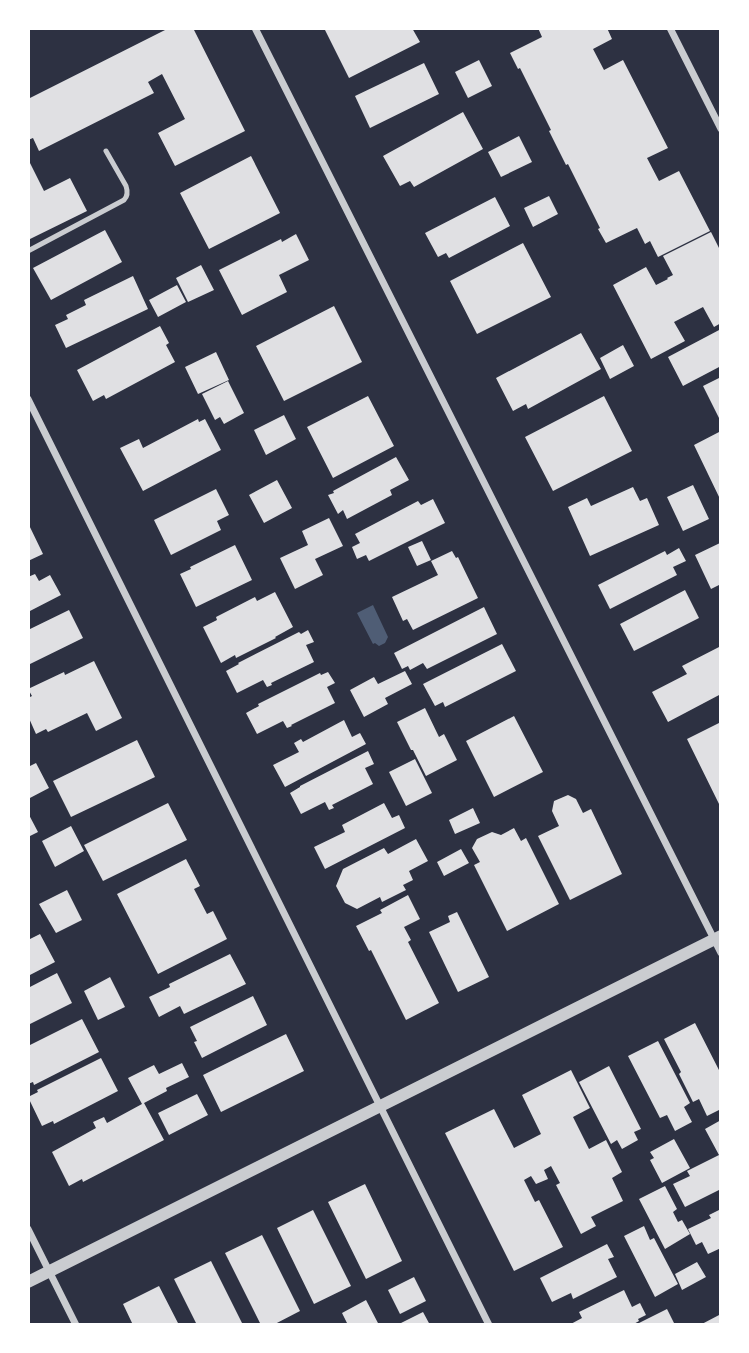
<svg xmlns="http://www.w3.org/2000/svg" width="749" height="1353" font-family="'Public Sans',sans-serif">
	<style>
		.water { fill: #4f5d75 }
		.building { fill: #e0e0e3 }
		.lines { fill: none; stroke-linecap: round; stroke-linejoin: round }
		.service { stroke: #caccd0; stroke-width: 5 }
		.minor { stroke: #caccd0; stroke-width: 7 }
		.tertiary { stroke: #caccd0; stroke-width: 12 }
	</style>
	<rect width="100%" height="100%" fill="#2d3142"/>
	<path class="water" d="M 373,605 L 388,637 L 385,643 L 379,646 L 375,643 L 373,644 L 357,613 Z"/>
	<path class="building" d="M 169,28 L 193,28 L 245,131 L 175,166 L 158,133 L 185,119 L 162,74 L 148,82 L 154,93 L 39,151 L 33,138 L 28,140 L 28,99 Z
		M 324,28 L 412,28 L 420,42 L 349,78 Z
		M 538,28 L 607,28 L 612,39 L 593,49 L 604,70 L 623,60 L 668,148 L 647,158 L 659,181 L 679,171 L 710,231 L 658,257 L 650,241 L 645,244 L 637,228 L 606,243 L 598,229 L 600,228 L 568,164 L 566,165 L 549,131 L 551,130 L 520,68 L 518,69 L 510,53 L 542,37 Z
		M 479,60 L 492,86 L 468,98 L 455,72 Z
		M 424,63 L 439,94 L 370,128 L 355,96 Z
		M 463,112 L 483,149 L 414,187 L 410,181 L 400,186 L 383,156 Z
		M 519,136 L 532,162 L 501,177 L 488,152 Z
		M 251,156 L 280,213 L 209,249 L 180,193 Z
		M 28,159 L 44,191 L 70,178 L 87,211 L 28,240 Z
		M 549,196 L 558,214 L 533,227 L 524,208 Z
		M 495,197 L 510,226 L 449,258 L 446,253 L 438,257 L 425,233 Z
		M 105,230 L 122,262 L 51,300 L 33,268 Z
		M 711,232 L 721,252 L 721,323 L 714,327 L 703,307 L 674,322 L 685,341 L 651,359 L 613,285 L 646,267 L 656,285 L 668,279 L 667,278 L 673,275 L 663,256 Z
		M 296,234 L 309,260 L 279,275 L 287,292 L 242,315 L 219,270 L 281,239 L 282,242 Z
		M 523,243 L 551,297 L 477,334 L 450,281 Z
		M 201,265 L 214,290 L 188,302 L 176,278 Z
		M 133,276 L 148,309 L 66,348 L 55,325 L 68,319 L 66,315 L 86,305 L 84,300 Z
		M 177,285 L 186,302 L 158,317 L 149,300 Z
		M 334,306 L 362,362 L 284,401 L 256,346 Z
		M 160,326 L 169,343 L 166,345 L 175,362 L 106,399 L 104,395 L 93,401 L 77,370 Z
		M 721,329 L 721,366 L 683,386 L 668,357 Z
		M 581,333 L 601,369 L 528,409 L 526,404 L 513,411 L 496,378 Z
		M 623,345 L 634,366 L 610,379 L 600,358 Z
		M 216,352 L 229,380 L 198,394 L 185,367 Z
		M 721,377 L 721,417 L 719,418 L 703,386 Z
		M 228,381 L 244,413 L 224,424 L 220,417 L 215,420 L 202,394 Z
		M 368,396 L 394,446 L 333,478 L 307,427 Z
		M 604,396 L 632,451 L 553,491 L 525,437 Z
		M 284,415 L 296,439 L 266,455 L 254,430 Z
		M 198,419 L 199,422 L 205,419 L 221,450 L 143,491 L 120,448 L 139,439 L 143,448 Z
		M 721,431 L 721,501 L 694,445 Z
		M 396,457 L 409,480 L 390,490 L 392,495 L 347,519 L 343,510 L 338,514 L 328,495 L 334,493 L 333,491 Z
		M 277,480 L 292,508 L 264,523 L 249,495 Z
		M 693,485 L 709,519 L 683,531 L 667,497 Z
		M 633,487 L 640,501 L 647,498 L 659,525 L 590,556 L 568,507 L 587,498 L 591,506 Z
		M 216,489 L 229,515 L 217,521 L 221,530 L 171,555 L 154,520 Z
		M 433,499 L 445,523 L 369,561 L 366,555 L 357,559 L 352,547 L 360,543 L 355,534 L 418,501 L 421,505 Z
		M 329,518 L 343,546 L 315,559 L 323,575 L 295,589 L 280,558 L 308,545 L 302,531 Z
		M 28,523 L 43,554 L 28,561 Z
		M 422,541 L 431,560 L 417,566 L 408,547 Z
		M 720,543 L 721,584 L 711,589 L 695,555 Z
		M 235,545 L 252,580 L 196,607 L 180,574 L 191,569 L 190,567 Z
		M 679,548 L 686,561 L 673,567 L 677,575 L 610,609 L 598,585 L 665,551 L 667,555 Z
		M 452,551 L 456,558 L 458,557 L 478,598 L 413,630 L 407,619 L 403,621 L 392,597 L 438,575 L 431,561 Z
		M 35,574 L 39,581 L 50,575 L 61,595 L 28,612 L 28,577 Z
		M 685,590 L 699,618 L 634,651 L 620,624 Z
		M 275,592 L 293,627 L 275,637 L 276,638 L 236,658 L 235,655 L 221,663 L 203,627 L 217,620 L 216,617 L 255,597 L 257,601 Z
		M 484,607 L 497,634 L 427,669 L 423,663 L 410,670 L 408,666 L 402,669 L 394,653 Z
		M 69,610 L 83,638 L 28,665 L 28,630 Z
		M 308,630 L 314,642 L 306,645 L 314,662 L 271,683 L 272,685 L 267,687 L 263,680 L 237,693 L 226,671 L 239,664 L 238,663 L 299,632 L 301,634 Z
		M 502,644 L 516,671 L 445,707 L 443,702 L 435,706 L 423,684 Z
		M 721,646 L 721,694 L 668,722 L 652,692 L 687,674 L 682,666 Z
		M 94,661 L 122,718 L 96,731 L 87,713 L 48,732 L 46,729 L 36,734 L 28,716 L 28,698 L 32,696 L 28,689 L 64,672 L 65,675 Z
		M 405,671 L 412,684 L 385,698 L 388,704 L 364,717 L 350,690 L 374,677 L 378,684 Z
		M 328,672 L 335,683 L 327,687 L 335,703 L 291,725 L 292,726 L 287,728 L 283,721 L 257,734 L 246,713 L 259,706 L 258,704 L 320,673 L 321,675 Z
		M 425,708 L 439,737 L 444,734 L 457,760 L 426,776 L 413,750 L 411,750 L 397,722 Z
		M 514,716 L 543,772 L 494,797 L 466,741 Z
		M 344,720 L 352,737 L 360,733 L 366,744 L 285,787 L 273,765 L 299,752 L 294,743 L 301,739 L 303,742 Z
		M 721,722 L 721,808 L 687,739 Z
		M 137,740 L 155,777 L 71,817 L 53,781 Z
		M 368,751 L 374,764 L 365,768 L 373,784 L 332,805 L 334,808 L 329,810 L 325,802 L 301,814 L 290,793 L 300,787 L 300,786 Z
		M 415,759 L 432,793 L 406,806 L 389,772 Z
		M 36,763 L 49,788 L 28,799 L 28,767 Z
		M 568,795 L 576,799 L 583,813 L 591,809 L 622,874 L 570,900 L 538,836 L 559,826 L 552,811 L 554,801 Z
		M 168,803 L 187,840 L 103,881 L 84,845 Z
		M 384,803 L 392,818 L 399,815 L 405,828 L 325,869 L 314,847 L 345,832 L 342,825 Z
		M 473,808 L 480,823 L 455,834 L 449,820 Z
		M 28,813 L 38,832 L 28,837 Z
		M 71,826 L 84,851 L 55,867 L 42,841 Z
		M 514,828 L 521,841 L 526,838 L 559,904 L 507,931 L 474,865 L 480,862 L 472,848 L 477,839 L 492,832 L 501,835 Z
		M 416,839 L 428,861 L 409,871 L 413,880 L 403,885 L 406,890 L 382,902 L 380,897 L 357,909 L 345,903 L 336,886 L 343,869 L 384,848 L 388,854 Z
		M 461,849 L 469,863 L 444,876 L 437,862 Z
		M 186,859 L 200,886 L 194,889 L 207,914 L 213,911 L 227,939 L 158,974 L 117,894 Z
		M 67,890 L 82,920 L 56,933 L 39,904 Z
		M 408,895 L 420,919 L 404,927 L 411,940 L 408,942 L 439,1003 L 406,1020 L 371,950 L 369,951 L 356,926 L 382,913 L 380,910 Z
		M 457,912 L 489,977 L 458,992 L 429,932 L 450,922 L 448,916 Z
		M 40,934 L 55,962 L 28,976 L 28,940 Z
		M 230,954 L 246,984 L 184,1014 L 180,1006 L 159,1017 L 149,997 L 170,987 L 169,984 Z
		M 57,973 L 72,1003 L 28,1025 L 28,988 Z
		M 110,977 L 125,1007 L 98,1020 L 84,991 Z
		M 253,996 L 267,1025 L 202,1058 L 194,1042 L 197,1041 L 190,1027 Z
		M 82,1019 L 99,1052 L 34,1085 L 33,1082 L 28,1084 L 28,1046 Z
		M 695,1023 L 721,1074 L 721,1109 L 707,1116 L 699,1099 L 693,1102 L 679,1074 L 681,1072 L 664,1039 Z
		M 286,1034 L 304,1071 L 221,1112 L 203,1075 Z
		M 658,1041 L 690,1103 L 684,1107 L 692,1122 L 675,1131 L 667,1115 L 660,1118 L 628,1056 Z
		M 101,1058 L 118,1091 L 54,1124 L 53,1121 L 42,1126 L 28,1097 L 38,1092 L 37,1090 Z
		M 182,1063 L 189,1077 L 166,1088 L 167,1091 L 144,1103 L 164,1140 L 83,1182 L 82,1179 L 69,1186 L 52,1152 L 96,1128 L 93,1122 L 104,1117 L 107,1123 L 142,1104 L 128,1078 L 154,1065 L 159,1074 Z
		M 609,1066 L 641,1129 L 634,1132 L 638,1140 L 622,1149 L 617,1140 L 611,1144 L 579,1082 Z
		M 571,1070 L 590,1108 L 573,1117 L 589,1149 L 606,1140 L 622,1172 L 612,1178 L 623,1201 L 591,1217 L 596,1226 L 581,1234 L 556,1185 L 560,1183 L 551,1166 L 544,1170 L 548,1179 L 536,1184 L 531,1176 L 524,1180 L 535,1202 L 539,1200 L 563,1247 L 514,1271 L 445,1133 L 494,1109 L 514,1148 L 541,1134 L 522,1095 Z
		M 197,1094 L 208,1115 L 169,1135 L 158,1113 Z
		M 721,1120 L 721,1189 L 685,1207 L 673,1184 L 690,1176 L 687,1171 L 719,1155 L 705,1129 Z
		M 674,1139 L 690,1168 L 662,1183 L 650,1160 L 654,1158 L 650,1152 Z
		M 365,1184 L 402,1261 L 366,1279 L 328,1202 Z
		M 665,1186 L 677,1209 L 673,1212 L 678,1222 L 682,1220 L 690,1234 L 665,1249 L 639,1199 Z
		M 721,1209 L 721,1248 L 708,1254 L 702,1242 L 696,1245 L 688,1229 L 711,1218 L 709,1215 Z
		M 313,1210 L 351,1286 L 314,1304 L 277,1228 Z
		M 644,1226 L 650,1240 L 654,1238 L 678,1284 L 655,1297 L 624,1236 Z
		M 262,1235 L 300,1311 L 273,1325 L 261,1325 L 225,1253 Z
		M 607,1244 L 614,1257 L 608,1259 L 617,1277 L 573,1299 L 571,1293 L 552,1302 L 540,1278 Z
		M 211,1261 L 243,1325 L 197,1325 L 174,1279 Z
		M 697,1262 L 706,1277 L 682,1290 L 675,1274 Z
		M 414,1277 L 426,1301 L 400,1314 L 388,1290 Z
		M 159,1286 L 179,1325 L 133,1325 L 123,1304 Z
		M 624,1290 L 632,1307 L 640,1303 L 646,1315 L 638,1319 L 639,1321 L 632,1325 L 569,1325 L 582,1318 L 579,1312 Z
		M 366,1300 L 379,1325 L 348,1325 L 342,1313 Z
		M 667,1309 L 675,1325 L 635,1325 Z
		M 423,1312 L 430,1325 L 397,1325 Z
		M 721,1314 L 721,1325 L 700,1325 Z"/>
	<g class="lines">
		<path class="service" d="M 28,251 L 124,200 C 128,196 128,192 126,186 L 106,151"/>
		<path class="minor" d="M 255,28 L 721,953
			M 670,28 L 721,129
			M 28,399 L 489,1325
			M 28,1229 L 76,1325"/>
		<path class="tertiary" d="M 28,1282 L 721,936"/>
	</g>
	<rect width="749" height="1353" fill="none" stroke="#ffffff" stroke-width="60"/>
</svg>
